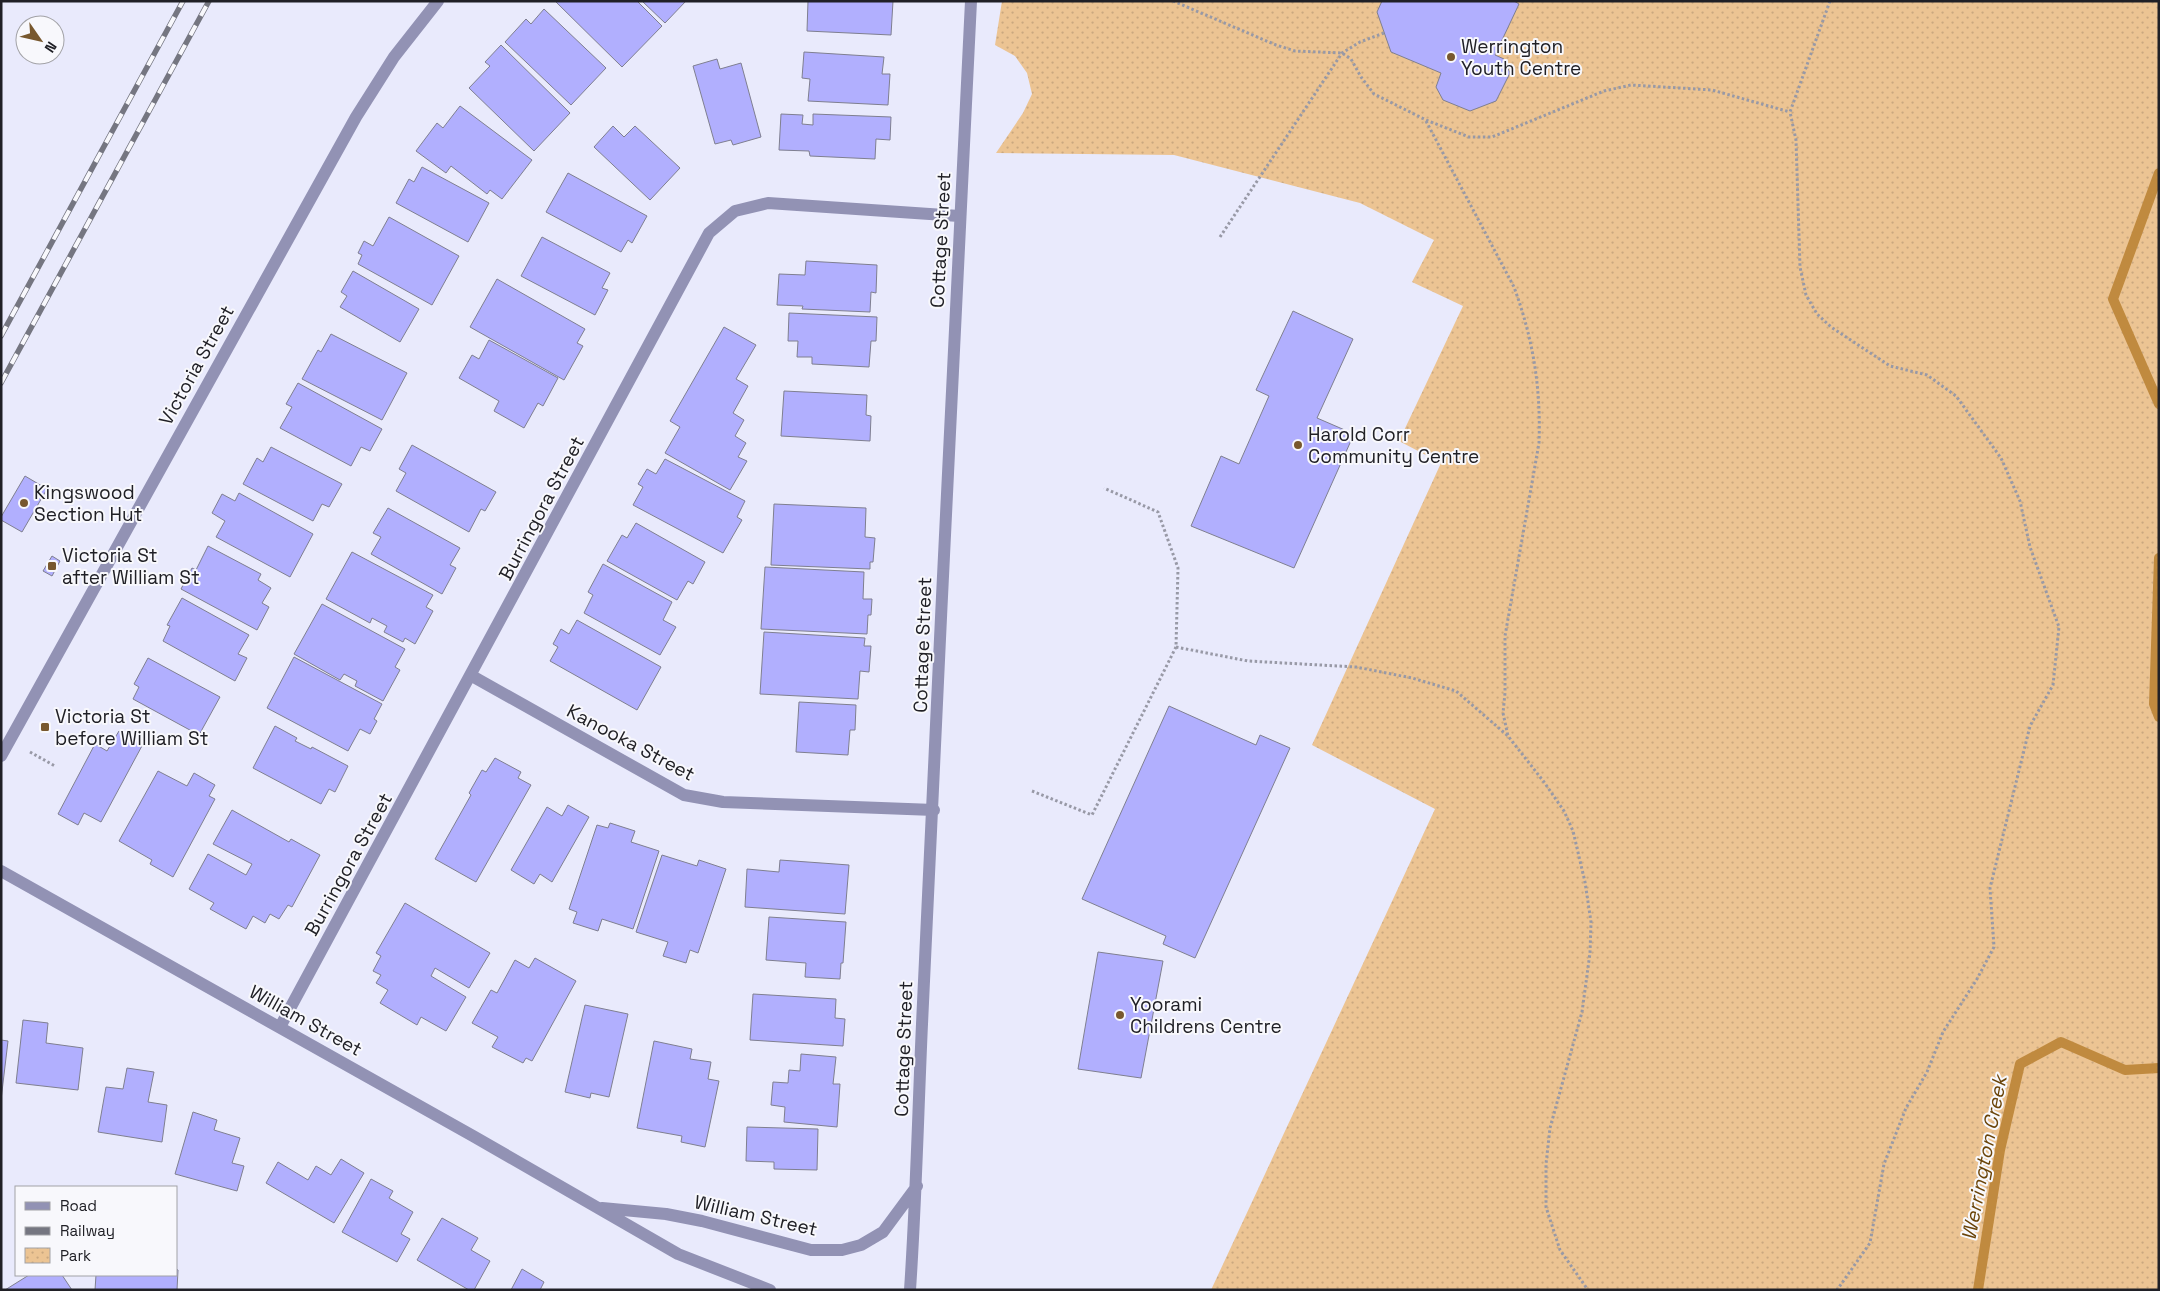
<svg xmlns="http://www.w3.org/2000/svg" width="2160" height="1291" font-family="'Space Grotesk',sans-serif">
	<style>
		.park { fill: url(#park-dots) }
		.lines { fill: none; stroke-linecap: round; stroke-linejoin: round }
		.stream { stroke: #c08a3f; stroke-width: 10 }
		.building { fill: #b1affe; stroke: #7f7f90 }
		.path { stroke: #9899a6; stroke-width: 3; stroke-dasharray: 2.5 2.5; stroke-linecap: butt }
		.minor { stroke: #9292b4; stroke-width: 12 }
		.tertiary { stroke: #9292b4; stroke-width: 12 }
		.rail-casing { stroke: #757681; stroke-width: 5.5 }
		.rail { stroke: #f8f8fc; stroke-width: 4; stroke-dasharray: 11; stroke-linecap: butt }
		.poi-dot { fill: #78582e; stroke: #f8f8fc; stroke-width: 2 }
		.labels { text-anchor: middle; stroke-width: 4; stroke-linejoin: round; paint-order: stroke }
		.poi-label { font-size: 19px; fill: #202026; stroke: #f8f8fc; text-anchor: start }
		.street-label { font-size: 19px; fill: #202026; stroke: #f8f8fc }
		.water-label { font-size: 20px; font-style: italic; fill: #6a4409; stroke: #f8f8fc }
	</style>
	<defs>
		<pattern id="park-dots" width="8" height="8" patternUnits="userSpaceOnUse" patternTransform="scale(1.25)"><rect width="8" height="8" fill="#ecc493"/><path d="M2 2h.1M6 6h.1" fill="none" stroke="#caa87f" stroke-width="1.8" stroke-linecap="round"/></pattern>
	</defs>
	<rect width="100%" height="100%" fill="#e9eafc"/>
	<path class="park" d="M 1002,1 L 2159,1 L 2159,1290 L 1211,1290 L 1435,809 L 1312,745 L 1441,463 L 1399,441 L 1463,306 L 1412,282 L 1434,240 L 1360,203 L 1174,155 L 996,153 L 1023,113 L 1032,94 L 1027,73 L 1015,56 L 995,45 Z"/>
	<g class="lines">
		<path class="stream" d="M 2159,173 L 2113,299 L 2159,404
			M 2159,558 L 2154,704 L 2159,717
			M 1978,1290 L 2000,1150 L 2020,1064 L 2061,1042 L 2125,1070 L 2159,1068"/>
	</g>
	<path class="building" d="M 555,1 L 637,1 L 662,26 L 622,67 Z
		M 642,1 L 686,1 L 665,23 Z
		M 808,1 L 893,1 L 891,35 L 807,31 Z
		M 1382,1 L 1514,1 L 1519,4 L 1495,55 L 1504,59 L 1510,73 L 1496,101 L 1470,111 L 1443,100 L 1436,87 L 1441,73 L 1391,52 L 1377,12 Z
		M 544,9 L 606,68 L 571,105 L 505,42 L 526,19 L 531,24 Z
		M 501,45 L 570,113 L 534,151 L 469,88 L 490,66 L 485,62 Z
		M 804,52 L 884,57 L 882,74 L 890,74 L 888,105 L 808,101 L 810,79 L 802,78 Z
		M 717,59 L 720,69 L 741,63 L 761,137 L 733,145 L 731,140 L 715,144 L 693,66 Z
		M 460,106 L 532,160 L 502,199 L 490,190 L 487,194 L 451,166 L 446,173 L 416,151 L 437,123 L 443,128 Z
		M 781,114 L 803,115 L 802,124 L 813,125 L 813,114 L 891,117 L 890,140 L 876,139 L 875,159 L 810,156 L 809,151 L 779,150 Z
		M 613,126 L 624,137 L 635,126 L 680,168 L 650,200 L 594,147 Z
		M 422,167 L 489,203 L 468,242 L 396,203 L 409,179 L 414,182 Z
		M 568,173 L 647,216 L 632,243 L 628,240 L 621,252 L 546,212 Z
		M 389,217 L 459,256 L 432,305 L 358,264 L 362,255 L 358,253 L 364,241 L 373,246 Z
		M 542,237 L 610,273 L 602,288 L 608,290 L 595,315 L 521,276 Z
		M 806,261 L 877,265 L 876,293 L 871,292 L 870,312 L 802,309 L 803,306 L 777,305 L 779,274 L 805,275 Z
		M 353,271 L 419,309 L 400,342 L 340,307 L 347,296 L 341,292 Z
		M 497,279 L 585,329 L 577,343 L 583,346 L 564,380 L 470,327 Z
		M 1293,311 L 1353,339 L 1317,418 L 1354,434 L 1294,568 L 1191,526 L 1221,456 L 1239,464 L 1269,396 L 1256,390 Z
		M 789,313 L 877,317 L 876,341 L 871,341 L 869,367 L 812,364 L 812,357 L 797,357 L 798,341 L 788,341 Z
		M 724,327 L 756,345 L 736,379 L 748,386 L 733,413 L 744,420 L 735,436 L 746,443 L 738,457 L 747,461 L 730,490 L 665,453 L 680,427 L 670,421 Z
		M 331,334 L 407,373 L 382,420 L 302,379 L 318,350 L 321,352 Z
		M 489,340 L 558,378 L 543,406 L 538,403 L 524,428 L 494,411 L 499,401 L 459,378 L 472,355 L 479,359 Z
		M 298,383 L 382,429 L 370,451 L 361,447 L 351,466 L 280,428 L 292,407 L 286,404 Z
		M 784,391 L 867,395 L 866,415 L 871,416 L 870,441 L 781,436 Z
		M 412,445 L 496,492 L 485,511 L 481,509 L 469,532 L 396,491 L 406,473 L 399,469 Z
		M 271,447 L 342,484 L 329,507 L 322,504 L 313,521 L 243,484 L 257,458 L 263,462 Z
		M 665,459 L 745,501 L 737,517 L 742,520 L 723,553 L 633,505 L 643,487 L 638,484 L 647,469 L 656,474 Z
		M 25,476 L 47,489 L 22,532 L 1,520 L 1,517 Z
		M 239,493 L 313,534 L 290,577 L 216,537 L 225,521 L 212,513 L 222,494 L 235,501 Z
		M 774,504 L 866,508 L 865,537 L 875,538 L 873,562 L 870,562 L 870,569 L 771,565 Z
		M 388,508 L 460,548 L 450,565 L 456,568 L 442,594 L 371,554 L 381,537 L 373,533 Z
		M 636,523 L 705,562 L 693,584 L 688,581 L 677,600 L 607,561 L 622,535 L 627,538 Z
		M 208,546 L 261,574 L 258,580 L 271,588 L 262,603 L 269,607 L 257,630 L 181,589 L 192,568 L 196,570 Z
		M 352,552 L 433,595 L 426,607 L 433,611 L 415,644 L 405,638 L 403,642 L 384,632 L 387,626 L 372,618 L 370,623 L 326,599 Z
		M 52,556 L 60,561 L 52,576 L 43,571 Z
		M 603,564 L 672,602 L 663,620 L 676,627 L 660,655 L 584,613 L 593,595 L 588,592 Z
		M 765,567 L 864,572 L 863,599 L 872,599 L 871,615 L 868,615 L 867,634 L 761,629 Z
		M 182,598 L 249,635 L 238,654 L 247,658 L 235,681 L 163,641 L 170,626 L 167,625 Z
		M 322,604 L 405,649 L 395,667 L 400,670 L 383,701 L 355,686 L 357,681 L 344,674 L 340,680 L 294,654 Z
		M 577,620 L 661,667 L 637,710 L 550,661 L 558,647 L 553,644 L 561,629 L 569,634 Z
		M 764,632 L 865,638 L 864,646 L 871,646 L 869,672 L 860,671 L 858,699 L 760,694 Z
		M 294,657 L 382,704 L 374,719 L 377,721 L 370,734 L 360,729 L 348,751 L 267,708 Z
		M 148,658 L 220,697 L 199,735 L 133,699 L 139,687 L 134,684 Z
		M 799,702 L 856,705 L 855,730 L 850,730 L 848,755 L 796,752 Z
		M 1169,706 L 1256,745 L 1260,735 L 1290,748 L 1195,958 L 1163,944 L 1166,936 L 1082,899 Z
		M 275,726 L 297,738 L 295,741 L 311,749 L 312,747 L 348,766 L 335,792 L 329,789 L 321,804 L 253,768 Z
		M 119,731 L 143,744 L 101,822 L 84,813 L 78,825 L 58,814 L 95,744 L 107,751 Z
		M 495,758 L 521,772 L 518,778 L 531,785 L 476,882 L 435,859 L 471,795 L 469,793 L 482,770 L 486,772 Z
		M 158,771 L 187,786 L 194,773 L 215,785 L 209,796 L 215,799 L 173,877 L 150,864 L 152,860 L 119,841 Z
		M 568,805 L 589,817 L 552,882 L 540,874 L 534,884 L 511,870 L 547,807 L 562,816 Z
		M 232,810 L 289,842 L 291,839 L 320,855 L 292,907 L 288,905 L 279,919 L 270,914 L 265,923 L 253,916 L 246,929 L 210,909 L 214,903 L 189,889 L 208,854 L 246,875 L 252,864 L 213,844 Z
		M 610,823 L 635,831 L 631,842 L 659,851 L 633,929 L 602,919 L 598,931 L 573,923 L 577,912 L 569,909 L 597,825 L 608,828 Z
		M 662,855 L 697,866 L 699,860 L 726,869 L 698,953 L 690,950 L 686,963 L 663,956 L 668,942 L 636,932 Z
		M 780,860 L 849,865 L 845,914 L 745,907 L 747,869 L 779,872 Z
		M 405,903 L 490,953 L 469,988 L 435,968 L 431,976 L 466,997 L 446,1031 L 421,1017 L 417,1025 L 380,1003 L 388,990 L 376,983 L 381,975 L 373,971 L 381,956 L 376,953 Z
		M 769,917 L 846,922 L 843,963 L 841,963 L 840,979 L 805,977 L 806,963 L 766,960 Z
		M 1098,952 L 1163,961 L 1141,1078 L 1078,1069 Z
		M 535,958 L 576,981 L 532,1061 L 526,1058 L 523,1063 L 492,1047 L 498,1037 L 472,1023 L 491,990 L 497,993 L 515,960 L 529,968 Z
		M 753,994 L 836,999 L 835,1018 L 845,1019 L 843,1046 L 750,1040 Z
		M 585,1005 L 628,1014 L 609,1097 L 591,1093 L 590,1098 L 565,1092 Z
		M 23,1020 L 48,1023 L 46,1043 L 83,1048 L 78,1090 L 16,1083 Z
		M 1,1040 L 8,1041 L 1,1100 Z
		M 654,1041 L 692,1049 L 690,1059 L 711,1062 L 708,1079 L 719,1081 L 705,1147 L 681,1142 L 682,1136 L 637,1128 Z
		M 801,1054 L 836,1057 L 833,1084 L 840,1084 L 837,1127 L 784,1122 L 785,1107 L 771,1105 L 773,1082 L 788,1083 L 789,1070 L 800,1071 Z
		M 127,1068 L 154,1072 L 148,1102 L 167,1105 L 162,1142 L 98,1132 L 106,1087 L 123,1089 Z
		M 193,1112 L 217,1120 L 214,1130 L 240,1138 L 232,1163 L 244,1166 L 237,1191 L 175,1174 Z
		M 747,1127 L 818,1129 L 817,1170 L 774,1169 L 774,1162 L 746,1161 Z
		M 341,1159 L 364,1173 L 334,1223 L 266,1183 L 278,1162 L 308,1180 L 316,1166 L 331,1175 Z
		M 371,1179 L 393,1191 L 389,1198 L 413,1212 L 401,1234 L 410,1239 L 397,1262 L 342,1232 Z
		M 442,1218 L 478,1238 L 471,1250 L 490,1261 L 474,1290 L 469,1290 L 417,1260 Z
		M 176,1269 L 178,1270 L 177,1290 L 95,1290 L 96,1275 L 176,1275 Z
		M 522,1269 L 544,1282 L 540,1290 L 511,1290 Z
		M 29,1275 L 62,1275 L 72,1290 L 5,1290 Z"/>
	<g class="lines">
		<path class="path" d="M 1173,1 L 1276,45 L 1295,51 L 1342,53 L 1351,59 L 1361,77 L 1374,94 L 1426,120 L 1469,137 L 1492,137 L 1604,91 L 1631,85 L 1712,90 L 1790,112
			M 1830,1 L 1790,112 L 1796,140 L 1800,267 L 1806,295 L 1817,314 L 1831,327 L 1890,366 L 1927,375 L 1956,396 L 2001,458 L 2020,501 L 2030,547 L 2059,627 L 2053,685 L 2030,726 L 1990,888 L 1994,947 L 1977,979 L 1943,1032 L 1927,1072 L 1906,1108 L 1884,1164 L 1870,1243 L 1837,1290
			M 1426,121 L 1514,287 C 1533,339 1541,387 1539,443 L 1505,636 L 1505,693 L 1503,713 L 1508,736
			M 1220,237 L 1342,53 L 1360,42 L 1384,33
			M 1176,647 L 1248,661 L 1356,667 L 1412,678 L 1456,691 L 1508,736 L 1544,782 L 1564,811 L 1573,831 L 1585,882 L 1591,922 L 1590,953 L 1582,1012 L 1550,1128 L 1546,1164 L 1546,1207 L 1560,1250 L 1588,1290
			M 30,752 L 55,766
			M 1032,791 L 1092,815 L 1176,647 L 1178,568 L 1158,512 L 1104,488"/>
		<path class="minor" d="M 472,676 L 684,795 L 723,802 L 934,810
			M 1,871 L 473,1136 L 678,1254 L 770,1290
			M 280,1027 L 709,233 L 735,211 L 768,203 L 959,216
			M 602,1208 L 666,1214 L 702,1221 L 811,1250 L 842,1250 L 861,1245 L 883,1232 L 917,1186
			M 910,1290 C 916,1201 918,1113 922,1024 C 939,683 952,342 971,1"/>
		<path class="tertiary" d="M 1,756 L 356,117 L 394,57 L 438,1"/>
		<defs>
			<path id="rail" d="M 1,336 L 183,1
				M 1,383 L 209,1"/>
		</defs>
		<use href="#rail" class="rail-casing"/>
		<use href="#rail" class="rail"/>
	</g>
	<g class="poi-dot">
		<circle cx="1451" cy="57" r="5"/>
		<circle cx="1298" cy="445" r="5"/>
		<circle cx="24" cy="503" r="5"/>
		<rect x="47" y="561" width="10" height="10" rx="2.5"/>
		<rect x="40" y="722" width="10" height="10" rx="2.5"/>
		<circle cx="1120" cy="1015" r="5"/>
	</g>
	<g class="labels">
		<g class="poi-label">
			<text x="1461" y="53">Werrington<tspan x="1461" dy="22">Youth Centre</tspan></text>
			<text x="1308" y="441">Harold Corr<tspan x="1308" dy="22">Community Centre</tspan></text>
			<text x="34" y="499">Kingswood<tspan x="34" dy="22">Section Hut</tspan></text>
			<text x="62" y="562">Victoria St<tspan x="62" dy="22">after William St</tspan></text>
			<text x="55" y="723">Victoria St<tspan x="55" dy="22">before William St</tspan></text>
			<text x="1130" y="1011">Yoorami<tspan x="1130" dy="22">Childrens Centre</tspan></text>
		</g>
		<g class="street-label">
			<text transform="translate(940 240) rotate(-87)" y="7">Cottage Street</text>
			<text transform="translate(196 365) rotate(-61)" y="7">Victoria Street</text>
			<text transform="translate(541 508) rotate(-62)" y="7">Burringora Street</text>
			<text transform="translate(922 645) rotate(-88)" y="7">Cottage Street</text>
			<text transform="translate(631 742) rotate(28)" y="7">Kanooka Street</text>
			<text transform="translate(348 864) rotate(-61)" y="7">Burringora Street</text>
			<text transform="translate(306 1020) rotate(29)" y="7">William Street</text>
			<text transform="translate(903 1049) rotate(-88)" y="7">Cottage Street</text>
			<text transform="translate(756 1215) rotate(13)" y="7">William Street</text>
		</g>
		<g class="water-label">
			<text transform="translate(1984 1158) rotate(-79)" y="7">Werrington Creek</text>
		</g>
	</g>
	<rect width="2160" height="1291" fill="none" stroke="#202026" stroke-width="5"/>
	<rect x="15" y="1186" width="162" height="90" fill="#f8f8fc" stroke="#a2a2a6"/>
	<rect x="25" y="1202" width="25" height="8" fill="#9292b4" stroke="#a2a2a6"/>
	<text x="60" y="1211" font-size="15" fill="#202026">Road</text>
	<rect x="25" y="1227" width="25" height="8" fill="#757681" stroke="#a2a2a6"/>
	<text x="60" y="1236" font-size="15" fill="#202026">Railway</text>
	<rect x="25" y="1248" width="25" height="15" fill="url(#park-dots)" stroke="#a2a2a6"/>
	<text x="60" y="1261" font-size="15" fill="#202026">Park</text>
	<g transform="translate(40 40) rotate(124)"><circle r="24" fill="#f8f8fc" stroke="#a2a2a6"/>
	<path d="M0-4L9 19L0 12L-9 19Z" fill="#78582e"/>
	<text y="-8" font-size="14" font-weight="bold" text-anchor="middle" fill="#202026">N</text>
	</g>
</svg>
